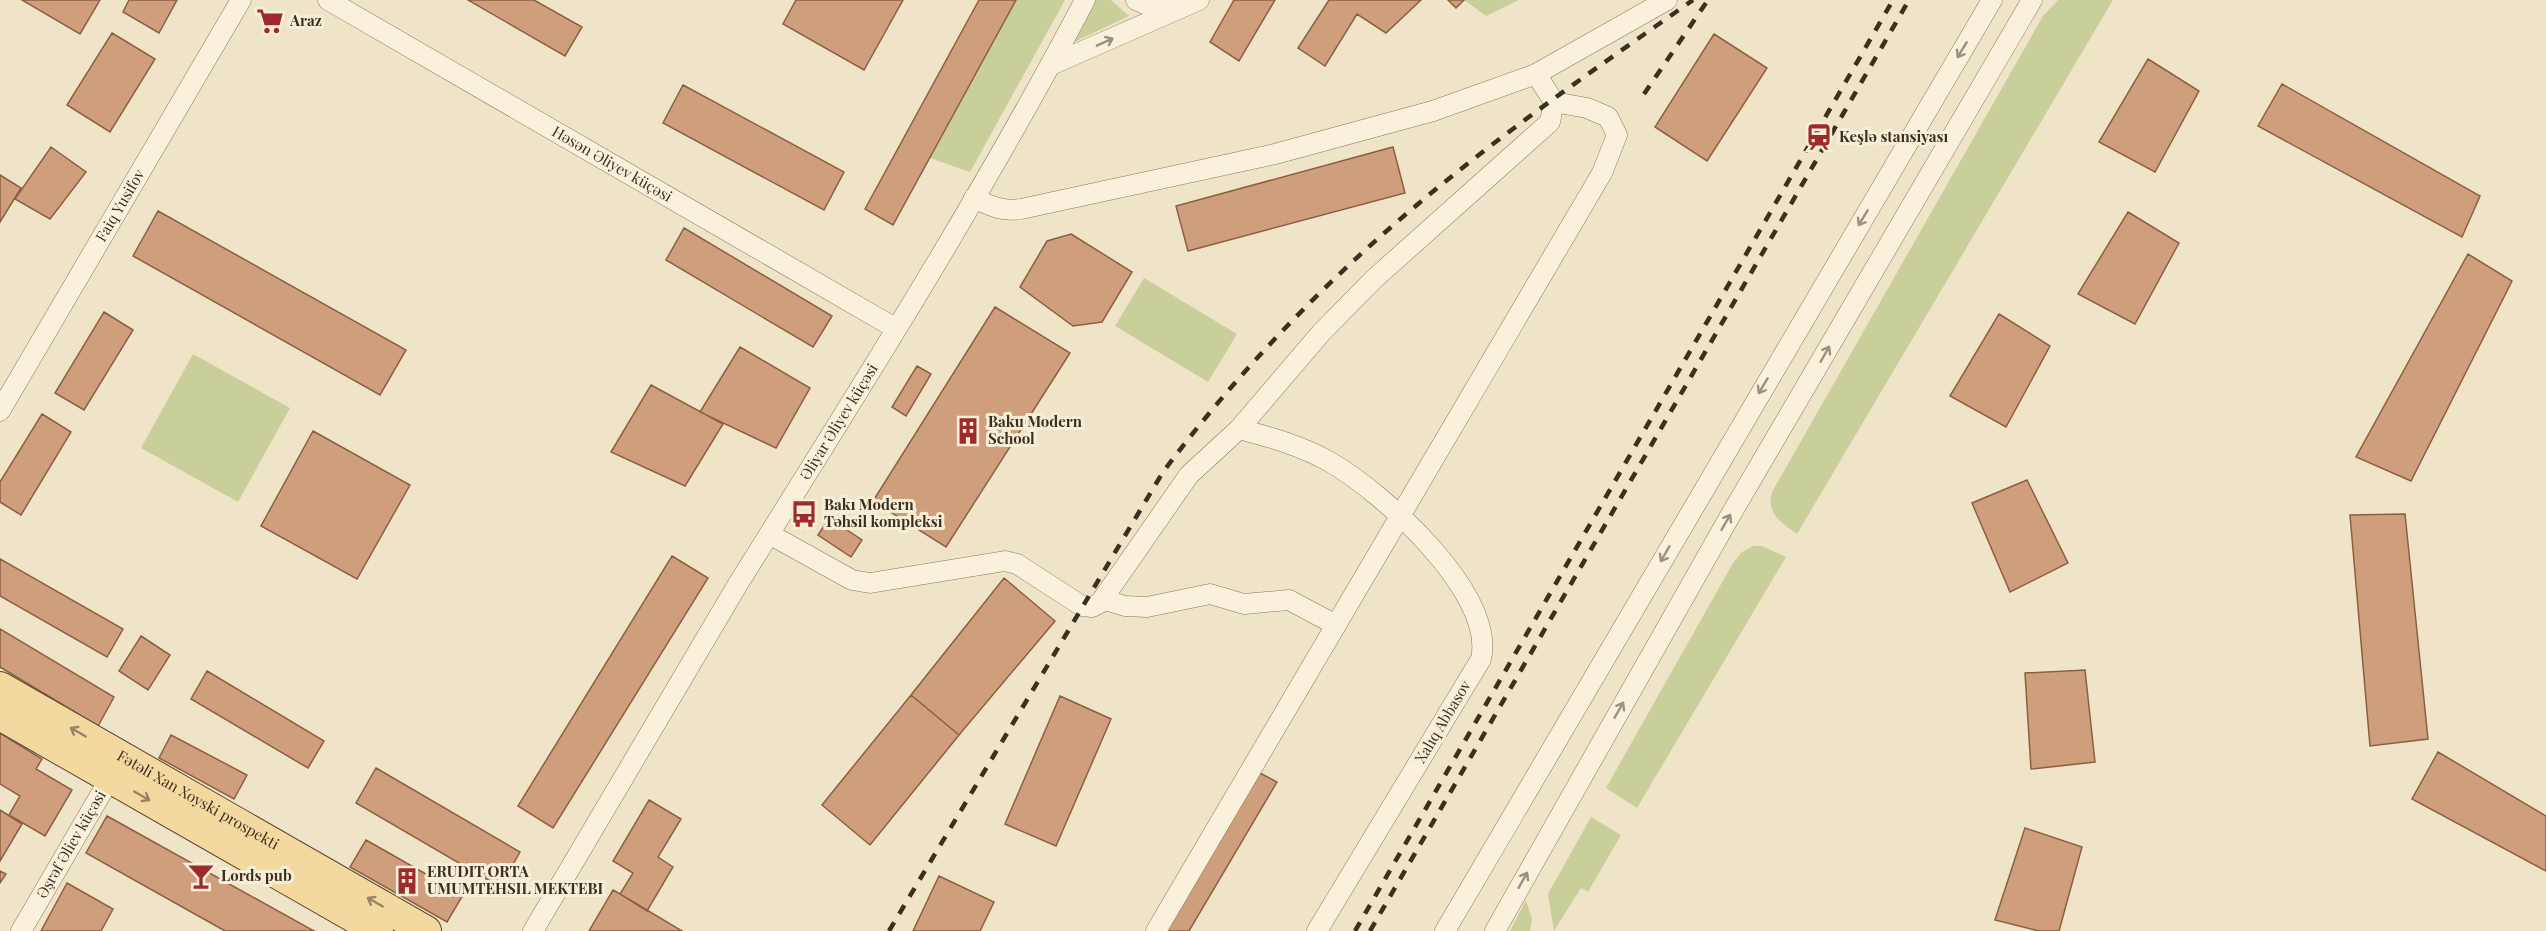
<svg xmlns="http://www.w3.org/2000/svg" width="2546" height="931" font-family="'Playfair Display',serif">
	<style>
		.green { fill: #c9cf9b }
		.building { fill: #cf9f7d; stroke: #8d5f41; stroke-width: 1.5 }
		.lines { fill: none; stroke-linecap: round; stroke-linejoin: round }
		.minor-casing { stroke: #8d765c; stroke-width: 21 }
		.primary-casing { stroke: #5b4430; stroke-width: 32 }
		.minor { stroke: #faf1dc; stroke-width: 20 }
		.primary { stroke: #f3d9a0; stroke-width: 30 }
		.rail { stroke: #3d2e20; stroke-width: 4.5; stroke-dasharray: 10 10; stroke-linecap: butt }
		.oneway { stroke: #9c907e }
		.oneway2 { stroke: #988460 }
		.labels { text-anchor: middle; stroke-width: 6; stroke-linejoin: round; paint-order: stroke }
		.poi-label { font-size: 15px; font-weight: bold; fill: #3d2e20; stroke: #f7eed8; text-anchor: start }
		.street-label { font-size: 15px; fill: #3d2e20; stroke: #f7eed8 }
	</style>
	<rect width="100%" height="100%" fill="#f0e4c8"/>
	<path class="green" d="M 1016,0 L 1065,0 L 970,172 L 930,158 Z
		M 1096,0 L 1111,0 L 1129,16 L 1072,43 Z
		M 1464,0 L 1519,0 L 1486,16 Z
		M 2058,0 L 2113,0 L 1797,534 C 1781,522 1766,515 1772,492 L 2043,16 Z
		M 1144,278 L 1237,334 L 1208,382 L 1115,326 Z
		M 193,354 L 290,408 L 238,502 L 141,448 Z
		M 1753,546 L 1762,546 L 1786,557 L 1637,808 L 1606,788 L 1733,563 L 1742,552 Z
		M 1591,817 L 1621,835 L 1588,892 L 1581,888 L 1554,931 L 1548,894 Z
		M 1526,900 L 1532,919 L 1530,931 L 1510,931 Z"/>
	<path class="building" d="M 22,0 L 100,0 L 80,34 Z
		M 129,0 L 177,0 L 159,33 L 123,12 Z
		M 468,0 L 534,0 L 582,27 L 565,56 Z
		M 796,0 L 903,0 L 864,70 L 783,24 Z
		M 979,0 L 1016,0 L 893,225 L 865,209 Z
		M 1234,0 L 1275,0 L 1239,61 L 1210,42 Z
		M 1329,0 L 1421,0 L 1386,33 L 1357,14 L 1325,66 L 1298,48 Z
		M 1448,0 L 1464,0 L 1456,8 Z
		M 112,33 L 155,59 L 110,132 L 67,105 Z
		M 1714,34 L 1767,68 L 1707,161 L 1655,127 Z
		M 2148,59 L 2199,91 L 2155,172 L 2099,142 Z
		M 2282,84 L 2480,196 L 2462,237 L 2258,126 Z
		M 683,85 L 844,172 L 824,210 L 663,123 Z
		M 51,147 L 86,172 L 50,219 L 15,199 Z
		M 1393,147 L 1405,193 L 1188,251 L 1176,206 Z
		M 0,175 L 21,188 L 0,222 Z
		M 158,211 L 406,350 L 380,395 L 133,256 Z
		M 2128,212 L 2179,243 L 2135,324 L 2078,294 Z
		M 684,228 L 832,316 L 813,347 L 666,260 Z
		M 1071,234 L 1132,272 L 1102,322 L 1073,326 L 1020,287 L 1047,241 Z
		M 2468,254 L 2512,281 L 2411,481 L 2356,457 Z
		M 995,307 L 1070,353 L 946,547 L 873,501 Z
		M 104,312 L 133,330 L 84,410 L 55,393 Z
		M 1999,314 L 2050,346 L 2006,427 L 1950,396 Z
		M 740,347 L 810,388 L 776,448 L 700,412 Z
		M 917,366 L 931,374 L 906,416 L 892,407 Z
		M 651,385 L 723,424 L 685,486 L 611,452 Z
		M 42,414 L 71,432 L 21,515 L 0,502 L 0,482 Z
		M 313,431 L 410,485 L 357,579 L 261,526 Z
		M 2027,480 L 2068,563 L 2010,592 L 1972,503 Z
		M 2405,514 L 2428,739 L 2370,746 L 2350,515 Z
		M 829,518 L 862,540 L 851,557 L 818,535 Z
		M 672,556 L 708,578 L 553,828 L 518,806 Z
		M 0,559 L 123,629 L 107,657 L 0,596 Z
		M 1004,578 L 1055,621 L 959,735 L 911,695 Z
		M 0,629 L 114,697 L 98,726 L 0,667 Z
		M 141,636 L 170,655 L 148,690 L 119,671 Z
		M 2085,670 L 2095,762 L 2031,769 L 2025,673 Z
		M 207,671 L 324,741 L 308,768 L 191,699 Z
		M 911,695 L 959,735 L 870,845 L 822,805 Z
		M 1060,696 L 1111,719 L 1056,846 L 1005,824 Z
		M 0,733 L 42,759 L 36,769 L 72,790 L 45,836 L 9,815 L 20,796 L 0,784 Z
		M 171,735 L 247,775 L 234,799 L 159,758 Z
		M 2438,752 L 2546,816 L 2546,871 L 2412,799 Z
		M 376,768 L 520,852 L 500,887 L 356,803 Z
		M 1258,772 L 1277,782 L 1189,931 L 1165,931 Z
		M 649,800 L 681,819 L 658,857 L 673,867 L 647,911 L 620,894 L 633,873 L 613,861 Z
		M 0,810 L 22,824 L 0,861 Z
		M 107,816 L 314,931 L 225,931 L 86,853 Z
		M 2025,828 L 2082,847 L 2059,931 L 2039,931 L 1995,920 Z
		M 366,840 L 463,895 L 447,922 L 350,867 Z
		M 0,871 L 6,874 L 0,883 Z
		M 939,876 L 994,902 L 980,931 L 913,931 Z
		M 67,883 L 113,909 L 101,931 L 41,931 Z
		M 613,890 L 620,894 L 682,931 L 589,931 Z"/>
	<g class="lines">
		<defs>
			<g id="minor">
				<path id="s1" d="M 328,0 L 895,328"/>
				<path d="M 1136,0 L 1159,10 L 1176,9"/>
				<path d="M 1051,65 L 1199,0"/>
				<path d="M 974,198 C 991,206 1002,212 1021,209 L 1275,154 L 1433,111 L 1536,74 L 1667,0"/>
				<path id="s2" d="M 0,411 L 241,0"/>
				<path d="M 1239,429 C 1270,437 1302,446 1330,462 C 1382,492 1496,593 1481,659 L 1317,931"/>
				<path d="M 771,535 L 852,580 L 870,583 L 1005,561 L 1017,564 L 1082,606 L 1092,607 L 1100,603 L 1189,475 L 1239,429 L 1321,333 L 1374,279 L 1550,122 L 1554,102 L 1536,74"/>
				<path d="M 1105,600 L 1125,606 L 1147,607 L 1210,594 L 1244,604 L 1289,600 L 1336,625"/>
				<path id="s3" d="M 21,931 L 116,768"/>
				<path id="s4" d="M 533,931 L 738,584 C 858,392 980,200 1085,0"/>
				<path d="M 1156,931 L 1602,173 L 1617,135 L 1608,117 L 1587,108 L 1554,102"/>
				<path d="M 1445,931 L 1992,0"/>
				<path d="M 1495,931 L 1730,516 L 2032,0"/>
			</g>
			<g id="primary">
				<path id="s5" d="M 0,687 L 426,931"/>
				<path d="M 0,715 L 378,931"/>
			</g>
		</defs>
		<use href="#minor" class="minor-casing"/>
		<use href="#primary" class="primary-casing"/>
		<use href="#minor" class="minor"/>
		<use href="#primary" class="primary"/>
		<path class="rail" d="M 1644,94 L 1708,0
			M 889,931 L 1163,472 C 1234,377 1316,291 1405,215 C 1496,137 1595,69 1693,0
			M 1355,931 L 1893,0
			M 1370,931 L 1909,0"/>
	</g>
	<defs><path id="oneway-shaft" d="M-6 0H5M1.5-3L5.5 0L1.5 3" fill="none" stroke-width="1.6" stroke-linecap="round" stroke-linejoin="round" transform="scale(1.5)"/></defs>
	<g class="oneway">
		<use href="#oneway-shaft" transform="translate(1105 42) rotate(-24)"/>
		<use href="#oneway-shaft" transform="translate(1962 50) rotate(121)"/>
		<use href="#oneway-shaft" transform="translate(1863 218) rotate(121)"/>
		<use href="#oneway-shaft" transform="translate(1825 354) rotate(-60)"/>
		<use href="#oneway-shaft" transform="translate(1763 386) rotate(121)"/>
		<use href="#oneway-shaft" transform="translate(1726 522) rotate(-60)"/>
		<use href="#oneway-shaft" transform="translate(1665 554) rotate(120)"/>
		<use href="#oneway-shaft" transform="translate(1619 710) rotate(-60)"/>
		<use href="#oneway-shaft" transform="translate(1523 880) rotate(-61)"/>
	</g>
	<g class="oneway2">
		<use href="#oneway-shaft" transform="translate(78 732) rotate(-150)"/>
		<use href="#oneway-shaft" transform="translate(142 796) rotate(30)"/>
		<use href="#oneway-shaft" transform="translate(375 902) rotate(-150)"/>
	</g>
	<defs>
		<symbol id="supermarket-bare" viewBox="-9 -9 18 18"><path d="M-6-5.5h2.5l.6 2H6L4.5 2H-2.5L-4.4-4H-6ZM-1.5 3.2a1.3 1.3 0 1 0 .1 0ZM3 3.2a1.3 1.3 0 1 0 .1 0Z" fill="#9e2a2b" stroke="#f7eed8" stroke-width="2.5" paint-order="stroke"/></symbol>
		<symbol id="station-bare" viewBox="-9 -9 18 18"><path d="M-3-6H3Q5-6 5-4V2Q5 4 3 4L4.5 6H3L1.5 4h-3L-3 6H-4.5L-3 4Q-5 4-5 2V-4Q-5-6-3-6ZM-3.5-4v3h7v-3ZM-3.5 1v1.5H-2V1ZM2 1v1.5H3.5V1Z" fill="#9e2a2b" stroke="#f7eed8" stroke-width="2.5" paint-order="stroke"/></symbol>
		<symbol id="building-bare" viewBox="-9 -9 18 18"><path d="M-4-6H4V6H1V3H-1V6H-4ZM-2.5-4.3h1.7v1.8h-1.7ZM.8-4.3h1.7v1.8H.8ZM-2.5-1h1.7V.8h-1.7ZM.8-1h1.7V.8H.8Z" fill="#9e2a2b" stroke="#f7eed8" stroke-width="2.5" paint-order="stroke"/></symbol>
		<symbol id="bus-bare" viewBox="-9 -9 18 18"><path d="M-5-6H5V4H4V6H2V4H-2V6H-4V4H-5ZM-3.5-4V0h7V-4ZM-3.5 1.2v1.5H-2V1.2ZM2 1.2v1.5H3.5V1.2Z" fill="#9e2a2b" stroke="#f7eed8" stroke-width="2.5" paint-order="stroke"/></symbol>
		<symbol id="bar-bare" viewBox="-9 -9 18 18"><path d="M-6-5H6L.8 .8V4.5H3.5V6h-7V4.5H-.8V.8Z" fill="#9e2a2b" stroke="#f7eed8" stroke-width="2.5" paint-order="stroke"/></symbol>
	</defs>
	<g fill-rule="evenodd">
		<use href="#supermarket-bare" x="251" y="2" width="38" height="38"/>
		<use href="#station-bare" x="1800" y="118" width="38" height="38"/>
		<use href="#building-bare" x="949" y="412" width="38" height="38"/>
		<use href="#bus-bare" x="785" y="495" width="38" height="38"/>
		<use href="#bar-bare" x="182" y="857" width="38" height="38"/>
		<use href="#building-bare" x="388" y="862" width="38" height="38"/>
	</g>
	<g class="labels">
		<g class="poi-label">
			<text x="290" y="26">Araz</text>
			<text x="1839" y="142">Keşlə stansiyası</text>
			<text x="988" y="427">Baku Modern<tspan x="988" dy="17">School</tspan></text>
			<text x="824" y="510">Bakı Modern<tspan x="824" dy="17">Təhsil kompleksi</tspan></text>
			<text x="427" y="877">ERUDIT ORTA<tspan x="427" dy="17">UMUMTEHSIL MEKTEBI</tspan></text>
			<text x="221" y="881">Lords pub</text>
		</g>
		<g class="street-label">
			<text dy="5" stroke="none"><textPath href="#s1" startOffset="328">Həsən Əliyev küçəsi</textPath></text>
			<text dy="5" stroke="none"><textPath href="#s2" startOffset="238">Faiq Yusifov</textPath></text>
			<text dy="5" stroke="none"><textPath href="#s4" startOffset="594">Əliyar Əliyev küçəsi</textPath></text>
			<text transform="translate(1443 722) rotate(-59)" y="5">Xalıq Abbasov</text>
			<text dy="5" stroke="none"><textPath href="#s5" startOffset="228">Fətəli Xan Xoyski prospekti</textPath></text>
			<text dy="5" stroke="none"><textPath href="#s3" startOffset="100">Əşrəf Əliev küçəsi</textPath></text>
		</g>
	</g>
</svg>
